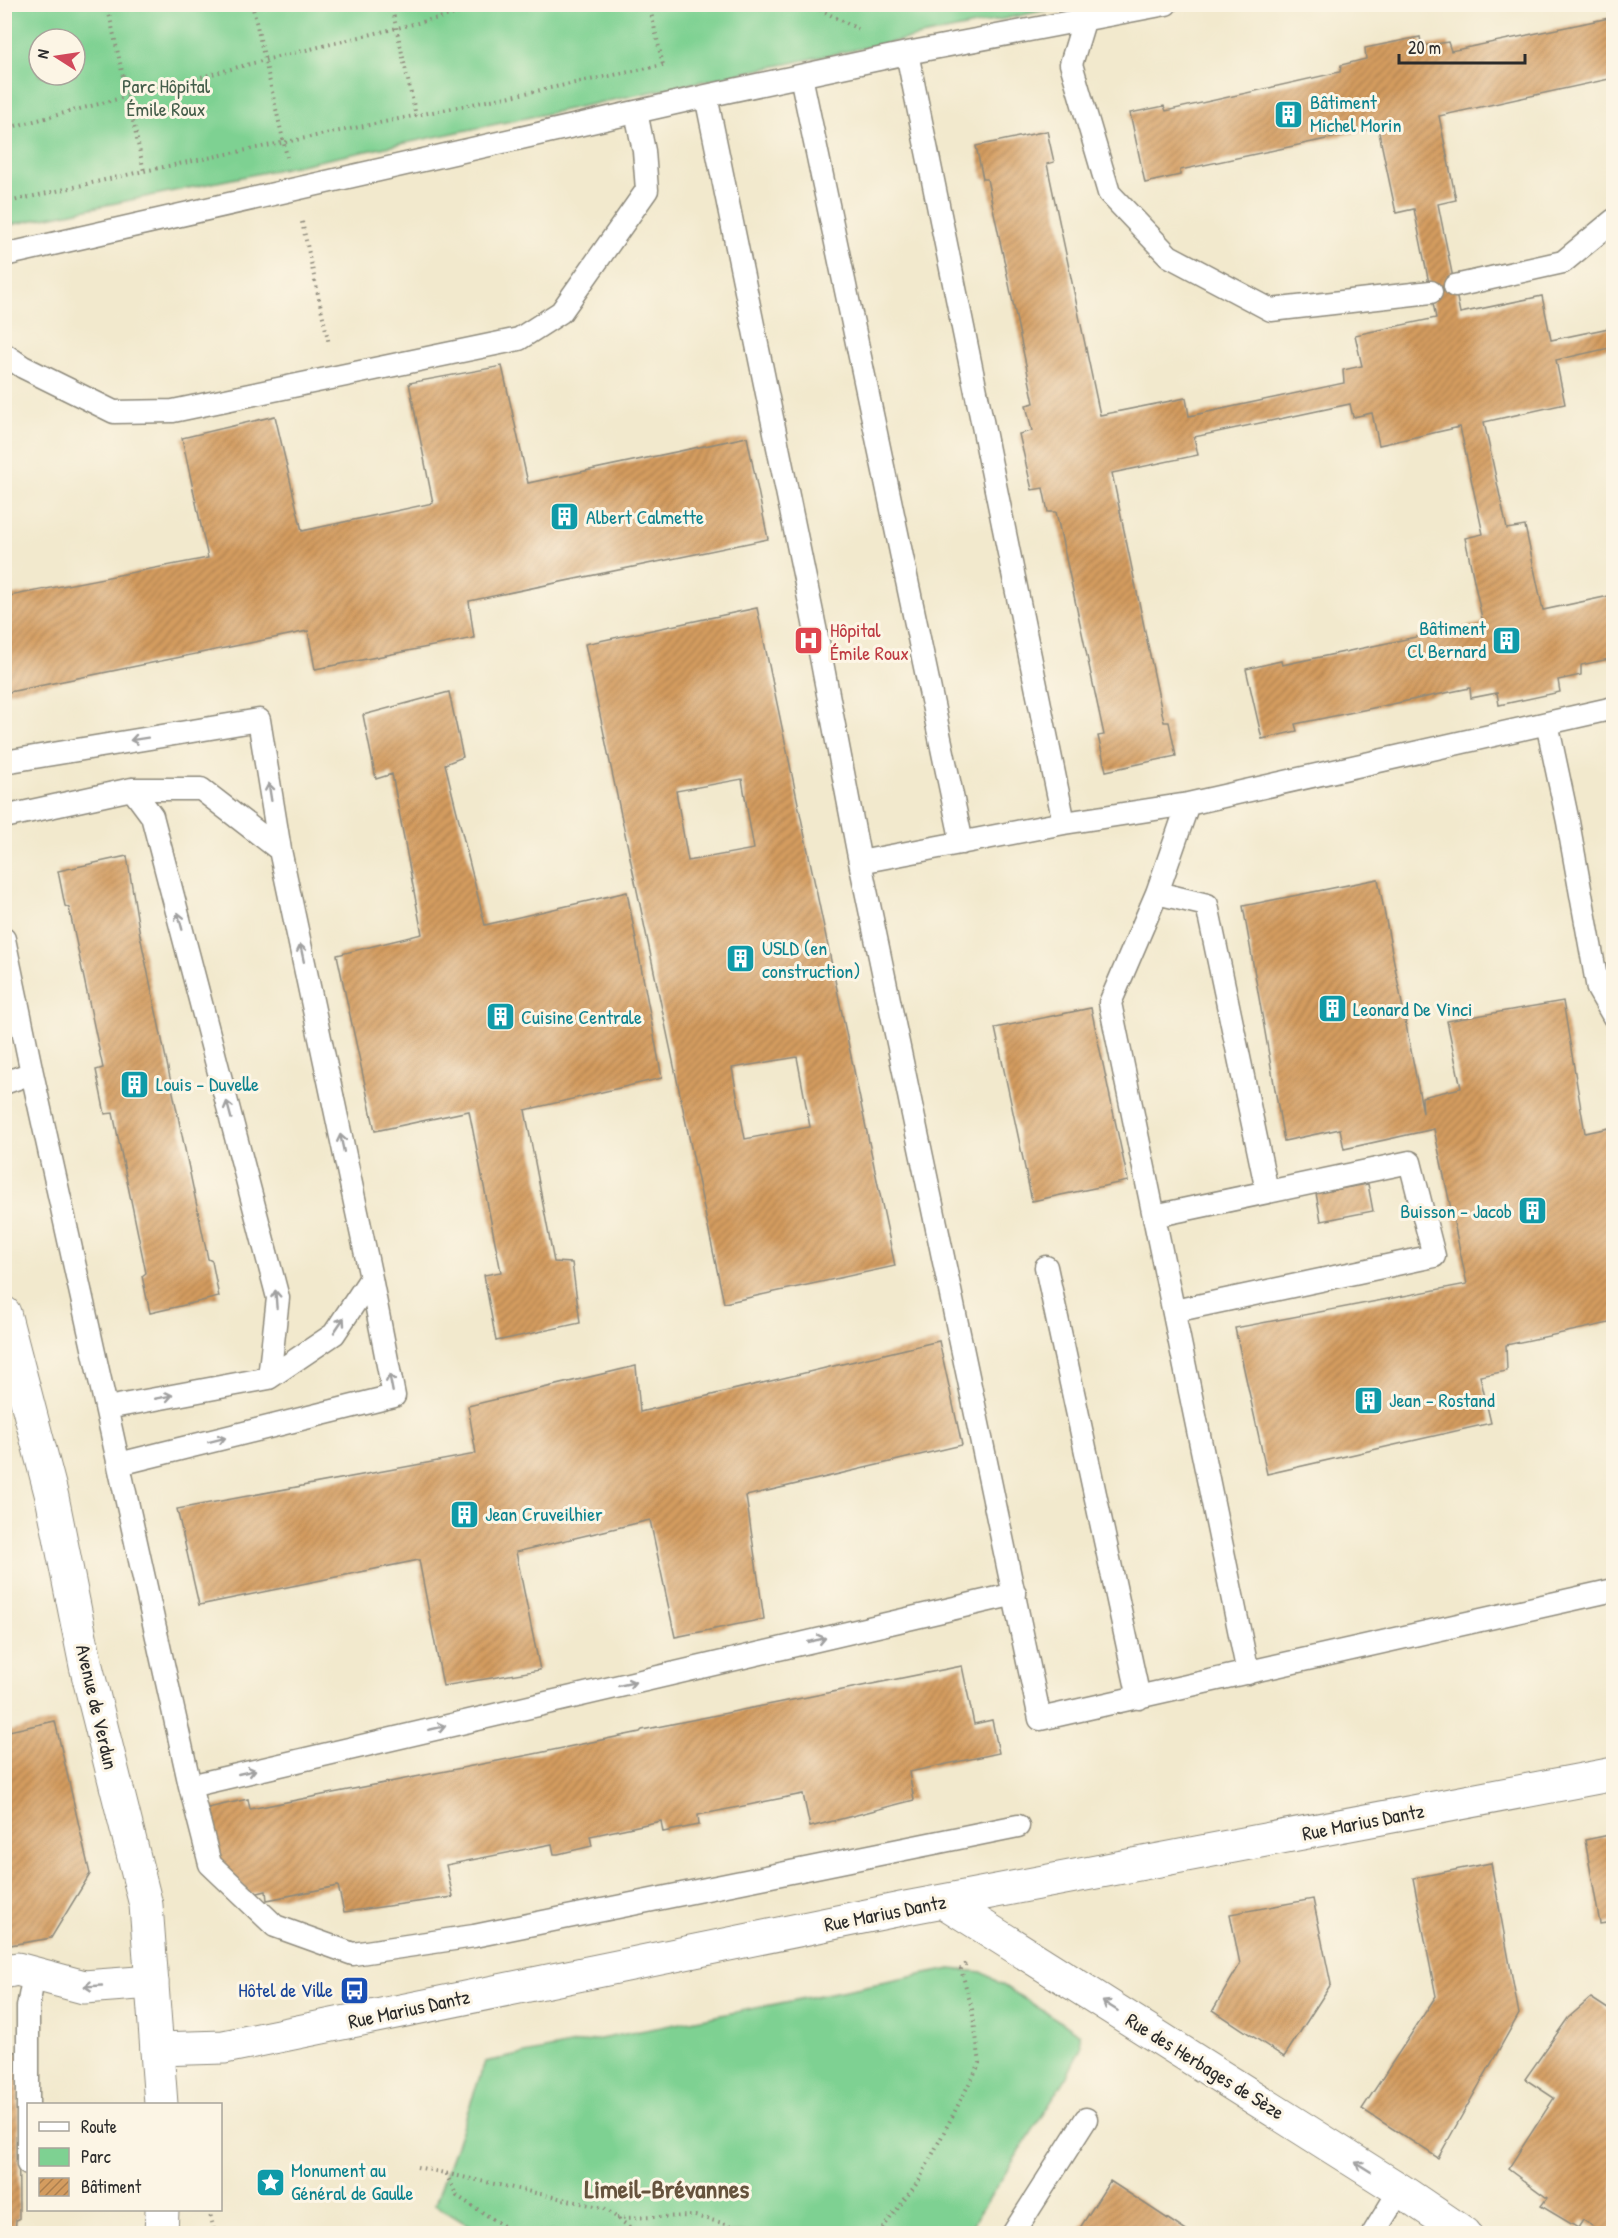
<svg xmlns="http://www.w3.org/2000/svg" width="1618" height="2238" font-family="'Patrick Hand',sans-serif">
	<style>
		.green { fill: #7ed192; stroke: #547e5e; stroke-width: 1.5; fill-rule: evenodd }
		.building { fill: url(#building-hatch); fill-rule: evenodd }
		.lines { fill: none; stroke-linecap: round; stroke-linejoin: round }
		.service-casing { stroke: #8e8a7c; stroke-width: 25 }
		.minor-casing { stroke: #8e8a7c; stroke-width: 35 }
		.tertiary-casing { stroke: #8e8a7c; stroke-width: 35 }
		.path { stroke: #8e8a7c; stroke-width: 4; stroke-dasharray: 1.5 4.5; stroke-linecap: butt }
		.service { stroke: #fff; stroke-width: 22 }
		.minor { stroke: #fff; stroke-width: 33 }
		.tertiary { stroke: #fff; stroke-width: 33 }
		.oneway { stroke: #a0a0a0 }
		.labels { text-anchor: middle; stroke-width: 6; stroke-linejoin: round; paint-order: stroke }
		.park-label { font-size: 20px; fill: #445d4a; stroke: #fcf5e5 }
		.culture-label { font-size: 20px; fill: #0d838f; stroke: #fcf5e5; text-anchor: start }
		.health-label { font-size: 20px; fill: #be3a42; stroke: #fcf5e5; text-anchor: start }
		.street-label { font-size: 20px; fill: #2b2b2b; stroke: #fcf5e5 }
		.transit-label { font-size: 20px; fill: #164399; stroke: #fcf5e5; text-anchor: end }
		.district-label { font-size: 26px; font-weight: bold; fill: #66533d; stroke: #fcf5e5 }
	</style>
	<defs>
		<pattern id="building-hatch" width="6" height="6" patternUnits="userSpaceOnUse" patternTransform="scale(1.5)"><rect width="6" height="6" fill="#d49c5f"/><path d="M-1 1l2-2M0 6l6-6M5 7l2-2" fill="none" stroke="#ac7f4f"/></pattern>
	</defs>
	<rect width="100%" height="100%" fill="#fcf5e5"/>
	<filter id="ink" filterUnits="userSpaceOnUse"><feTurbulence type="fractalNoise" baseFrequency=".0167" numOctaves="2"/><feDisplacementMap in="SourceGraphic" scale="12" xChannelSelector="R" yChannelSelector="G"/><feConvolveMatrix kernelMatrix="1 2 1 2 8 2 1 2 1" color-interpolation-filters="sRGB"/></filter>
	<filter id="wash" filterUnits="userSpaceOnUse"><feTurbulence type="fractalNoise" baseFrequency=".008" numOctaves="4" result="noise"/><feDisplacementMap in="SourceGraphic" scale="24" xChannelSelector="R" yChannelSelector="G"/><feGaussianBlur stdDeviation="1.35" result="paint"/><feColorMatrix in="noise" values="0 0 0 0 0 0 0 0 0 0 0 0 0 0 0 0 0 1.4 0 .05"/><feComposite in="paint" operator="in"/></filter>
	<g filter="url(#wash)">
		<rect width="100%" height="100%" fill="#f2e9cd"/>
		<path class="green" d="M 5,4 L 1071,4 L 1071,5 L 5,226 ZM 39,39 L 75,39 L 75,75 L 39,75 Z
			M 951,1969 L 982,1972 L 1080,2034 L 1081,2048 L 1065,2080 L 967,2233 L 481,2233 L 435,2205 L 485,2062 Z"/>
		<g id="blocks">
			<path class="building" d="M 1614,17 L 1614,78 L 1439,116 L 1456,200 L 1438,204 L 1460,313 L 1542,296 L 1551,340 L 1614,327 L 1614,347 L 1556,360 L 1565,404 L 1484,422 L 1507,529 L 1525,526 L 1543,610 L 1614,595 L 1614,658 L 1581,665 L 1581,675 L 1558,680 L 1560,692 L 1499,705 L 1497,693 L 1471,698 L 1470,688 L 1295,724 L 1297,731 L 1262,739 L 1246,669 L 1281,661 L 1282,665 L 1483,623 L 1465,538 L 1483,534 L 1460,427 L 1379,445 L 1372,413 L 1353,417 L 1350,404 L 1194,437 L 1198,455 L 1112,473 L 1164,722 L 1169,722 L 1176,756 L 1106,771 L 1098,736 L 1104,735 L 1056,512 L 1048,512 L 1043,488 L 1032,490 L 1019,434 L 1032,431 L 1026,405 L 1034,403 L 987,179 L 983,179 L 976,146 L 1047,131 L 1054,162 L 1047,164 L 1100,415 L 1186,398 L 1189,416 L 1344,383 L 1343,370 L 1362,366 L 1355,335 L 1436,318 L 1414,209 L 1396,213 L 1378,128 L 1180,170 L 1180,175 L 1145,183 L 1130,113 L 1164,106 L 1166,111 L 1340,72 L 1341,65 L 1366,59 L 1365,48 L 1420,37 L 1422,46 L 1448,42 L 1451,51 Z
				M 502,366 L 528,483 L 747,437 L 768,539 L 469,601 L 474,638 L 315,669 L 308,631 L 4,693 L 4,597 L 208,558 L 182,438 L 275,416 L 302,531 L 433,503 L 409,383 Z
				M 757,608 L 895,1266 L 724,1303 L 585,644 ZM 742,779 L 754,849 L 688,861 L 676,791 ZM 797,1057 L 810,1127 L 745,1139 L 732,1068 Z
				M 449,692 L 463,757 L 445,764 L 485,925 L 627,892 L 662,1078 L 525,1110 L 554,1262 L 572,1263 L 580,1323 L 496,1341 L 484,1275 L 501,1272 L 469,1111 L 375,1131 L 337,955 L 422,934 L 392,774 L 376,779 L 363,715 Z
				M 127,856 L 140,935 L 208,1259 L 212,1261 L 219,1297 L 150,1313 L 142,1276 L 146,1273 L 113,1113 L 105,1114 L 96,1070 L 103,1068 L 69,908 L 65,906 L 58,871 Z
				M 1378,879 L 1423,1113 L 1422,1097 L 1461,1088 L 1447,1021 L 1563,1001 L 1585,1133 L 1614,1127 L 1614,1322 L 1506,1345 L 1507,1371 L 1480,1376 L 1491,1423 L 1267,1474 L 1235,1328 L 1467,1284 L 1434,1129 L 1344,1149 L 1340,1129 L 1284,1141 L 1243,906 Z
				M 1091,1008 L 1128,1181 L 1032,1201 L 995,1028 Z
				M 1368,1184 L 1373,1211 L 1321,1221 L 1316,1193 Z
				M 939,1341 L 962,1445 L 746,1496 L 764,1619 L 675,1637 L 650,1520 L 516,1552 L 540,1670 L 443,1686 L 419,1560 L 199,1605 L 177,1509 L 476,1454 L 468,1406 L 636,1366 L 640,1412 Z
				M 962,1666 L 974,1724 L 992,1720 L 999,1753 L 909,1772 L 914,1800 L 810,1827 L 803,1794 L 698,1815 L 699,1825 L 663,1832 L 661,1821 L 590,1836 L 592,1846 L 558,1854 L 554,1854 L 552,1844 L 446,1865 L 453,1897 L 344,1912 L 338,1886 L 267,1900 L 266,1891 L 250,1895 L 218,1859 L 208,1808 L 248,1799 L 250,1809 L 534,1754 L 640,1732 L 642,1730 Z
				M 55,1721 L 90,1874 L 51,1938 L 4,1946 L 4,1732 Z
				M 1614,1834 L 1614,1922 L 1600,1924 L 1585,1840 Z
				M 1491,1863 L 1519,2014 L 1438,2158 L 1362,2109 L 1436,1996 L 1413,1878 Z
				M 1313,1899 L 1331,1984 L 1284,2057 L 1213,2010 L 1240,1964 L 1230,1914 Z
				M 1591,1998 L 1614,2013 L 1614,2234 L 1604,2234 L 1583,2220 L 1578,2228 L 1541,2206 L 1547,2198 L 1508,2169 L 1554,2098 L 1525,2079 L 1568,2018 Z
				M 4,2051 L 18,2052 L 19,2219 L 16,2220 L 15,2234 L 4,2234 Z
				M 1110,2181 L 1136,2198 L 1191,2234 L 1076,2234 Z"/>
		</g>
	</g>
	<g filter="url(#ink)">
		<use href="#blocks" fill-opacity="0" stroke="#8e8a7c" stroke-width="1.5"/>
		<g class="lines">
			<defs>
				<path id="service" d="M 1088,8 L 1071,64 L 1109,193 L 1169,256 L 1271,310 L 1431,292
					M 907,53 L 1064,823
					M 801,76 L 962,843
					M 706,96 L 820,652 L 860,862 L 1040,1719 L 1614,1590
					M 4,255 L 706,96 L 907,53 L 1166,4
					M 1455,286 L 1563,262 L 1614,220
					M 4,354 L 23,367 L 114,412 L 173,411 L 519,339 L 561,312 L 647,190 L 644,151 L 636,112
					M 1547,723 L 1568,822 L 1598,989 L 1614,1017
					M 4,762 L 259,720 L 280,850
					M 132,789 L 152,816 L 278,1298 L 269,1378
					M 1188,804 L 1157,893 L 1110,1003 L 1248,1673
					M 4,817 L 132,789 L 201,789 L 280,850 L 371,1278 L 334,1334 L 269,1378 L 107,1408
					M 860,862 L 1064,823 L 1188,804 L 1614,708
					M 1157,893 L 1207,905 L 1267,1191
					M 4,939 L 32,1073 L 190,1786 L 210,1864 L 275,1926 L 353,1954 L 474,1936 L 1018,1826
					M 4,1083 L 32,1073
					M 1154,1216 L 1410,1162 L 1434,1256 L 1174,1311
					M 1046,1267 L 1139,1698
					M 119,1464 L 394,1396 L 371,1278
					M 190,1786 L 1015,1594
					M 28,2164 L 28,2007 L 34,1974
					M 1013,2234 L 1086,2119
					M 1373,2234 L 1400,2190"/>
				<path id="minor" d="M 943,1901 L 1400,2190 L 1465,2234
					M 4,1972 L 17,1969 L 84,1987 L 152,1982
					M 157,2049 L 224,2047 L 906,1908 L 1614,1774"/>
				<path id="tertiary" d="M 4,1313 L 52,1497 L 86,1666 L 146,1905 L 161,2104
					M 161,2234 L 162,2210"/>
			</defs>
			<use href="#service" class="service-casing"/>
			<use href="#minor" class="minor-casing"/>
			<use href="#tertiary" class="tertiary-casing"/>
			<path class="path" d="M 107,4 L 144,171
				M 252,4 L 287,157
				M 391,4 L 416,116
				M 649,4 L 663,65
				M 809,4 L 858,29
				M 4,129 L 265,60 L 496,4
				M 4,203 L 144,171 L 663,65
				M 302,222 L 329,344
				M 417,2167 L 604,2208 L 639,2234
				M 446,2174 L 457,2196 L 516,2234
				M 209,2210 L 215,2234
				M 617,2218 L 695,2216 L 766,2234
				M 872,2234 L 882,2229 L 918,2182 L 980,2063 L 972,2009 L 961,1969 L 969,1961"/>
			<use href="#service" class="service"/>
			<use href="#minor" class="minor"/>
			<use href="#tertiary" class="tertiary"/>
		</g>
		<defs><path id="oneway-shaft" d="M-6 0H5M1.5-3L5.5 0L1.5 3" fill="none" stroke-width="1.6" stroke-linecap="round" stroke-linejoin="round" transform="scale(1.5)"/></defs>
		<g class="oneway">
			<use href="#oneway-shaft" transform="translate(139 739) rotate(171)"/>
			<use href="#oneway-shaft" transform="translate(270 792) rotate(-99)"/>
			<use href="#oneway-shaft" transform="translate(180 921) rotate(-105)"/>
			<use href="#oneway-shaft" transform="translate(302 953) rotate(-102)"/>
			<use href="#oneway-shaft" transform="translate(229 1110) rotate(-105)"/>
			<use href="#oneway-shaft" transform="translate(342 1143) rotate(-102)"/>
			<use href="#oneway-shaft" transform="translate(276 1299) rotate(-94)"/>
			<use href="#oneway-shaft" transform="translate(339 1325) rotate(-56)"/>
			<use href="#oneway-shaft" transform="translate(391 1383) rotate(-101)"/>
			<use href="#oneway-shaft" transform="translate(164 1397) rotate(-11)"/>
			<use href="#oneway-shaft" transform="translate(217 1440) rotate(-14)"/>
			<use href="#oneway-shaft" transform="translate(817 1640) rotate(-13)"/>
			<use href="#oneway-shaft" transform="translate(627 1684) rotate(-13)"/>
			<use href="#oneway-shaft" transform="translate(437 1728) rotate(-13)"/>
			<use href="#oneway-shaft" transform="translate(247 1772) rotate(-13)"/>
			<use href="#oneway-shaft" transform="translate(93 1986) rotate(177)"/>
			<use href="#oneway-shaft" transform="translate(1110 2006) rotate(-148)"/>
			<use href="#oneway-shaft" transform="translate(1363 2167) rotate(-148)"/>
		</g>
	</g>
	<defs>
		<symbol id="building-square" viewBox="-11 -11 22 22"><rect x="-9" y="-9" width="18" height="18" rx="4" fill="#0f9aa8" stroke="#fcf5e5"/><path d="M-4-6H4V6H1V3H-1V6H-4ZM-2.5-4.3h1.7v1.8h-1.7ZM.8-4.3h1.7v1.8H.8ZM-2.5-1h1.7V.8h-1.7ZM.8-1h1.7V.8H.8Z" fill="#fff"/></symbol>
		<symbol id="hospital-square" viewBox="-11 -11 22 22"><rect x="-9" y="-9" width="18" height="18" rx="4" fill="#e0444e" stroke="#fcf5e5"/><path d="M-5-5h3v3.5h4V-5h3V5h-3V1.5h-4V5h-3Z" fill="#fff"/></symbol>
		<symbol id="bus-square" viewBox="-11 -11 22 22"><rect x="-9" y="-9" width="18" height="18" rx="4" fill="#1a4fb4" stroke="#fcf5e5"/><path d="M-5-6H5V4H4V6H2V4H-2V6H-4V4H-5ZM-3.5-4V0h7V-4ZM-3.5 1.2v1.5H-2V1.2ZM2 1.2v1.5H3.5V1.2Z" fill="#fff"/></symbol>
		<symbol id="sight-square" viewBox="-11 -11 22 22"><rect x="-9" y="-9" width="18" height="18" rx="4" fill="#0f9aa8" stroke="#fcf5e5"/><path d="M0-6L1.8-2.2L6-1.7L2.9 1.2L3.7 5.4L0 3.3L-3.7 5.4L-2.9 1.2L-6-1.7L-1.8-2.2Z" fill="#fff"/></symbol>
	</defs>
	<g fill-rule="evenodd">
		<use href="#building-square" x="1272" y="98" width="33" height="33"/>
		<use href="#building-square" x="548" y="500" width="33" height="33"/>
		<use href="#building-square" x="1490" y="624" width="33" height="33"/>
		<use href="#hospital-square" x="792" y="624" width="33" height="33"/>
		<use href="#building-square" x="724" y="942" width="33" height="33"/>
		<use href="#building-square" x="1316" y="992" width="33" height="33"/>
		<use href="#building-square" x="484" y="1000" width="33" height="33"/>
		<use href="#building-square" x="118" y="1068" width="33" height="33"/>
		<use href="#building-square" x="1516" y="1194" width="33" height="33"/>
		<use href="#building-square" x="1352" y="1384" width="33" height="33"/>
		<use href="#building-square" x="448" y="1498" width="33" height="33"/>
		<use href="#bus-square" x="338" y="1974" width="33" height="33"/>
		<use href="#sight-square" x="254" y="2166" width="33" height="33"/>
	</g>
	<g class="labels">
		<g class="park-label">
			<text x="166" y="93">Parc Hôpital<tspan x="166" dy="23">Émile Roux</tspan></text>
		</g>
		<g class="culture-label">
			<text x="1310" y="109">Bâtiment<tspan x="1310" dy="23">Michel Morin</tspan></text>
			<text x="586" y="524">Albert Calmette</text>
			<text x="1486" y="635" text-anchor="end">Bâtiment<tspan x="1486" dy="23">Cl Bernard</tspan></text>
			<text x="762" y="955">USLD (en<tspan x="762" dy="23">construction)</tspan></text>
			<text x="1353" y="1016">Leonard De Vinci</text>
			<text x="521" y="1024">Cuisine Centrale</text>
			<text x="156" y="1091">Louis - Duvelle</text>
			<text x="1512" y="1218" text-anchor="end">Buisson - Jacob</text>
			<text x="1389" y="1407">Jean - Rostand</text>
			<text x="485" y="1521">Jean Cruveilhier</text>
			<text x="291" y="2177">Monument au<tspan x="291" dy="23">Général de Gaulle</tspan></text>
		</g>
		<g class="health-label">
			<text x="830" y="637">Hôpital<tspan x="830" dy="23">Émile Roux</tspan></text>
		</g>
		<g class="street-label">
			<text transform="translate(97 1707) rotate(77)" y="7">Avenue de Verdun</text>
			<text transform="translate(1363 1822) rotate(-11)" y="7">Rue Marius Dantz</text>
			<text transform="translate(885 1913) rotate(-11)" y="7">Rue Marius Dantz</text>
			<text transform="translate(409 2009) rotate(-12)" y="7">Rue Marius Dantz</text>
			<text transform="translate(1205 2066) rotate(32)" y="7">Rue des Herbages de Sèze</text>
		</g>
		<g class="transit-label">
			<text x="333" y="1997">Hôtel de Ville</text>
		</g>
		<g class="district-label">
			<text x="667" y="2198">Limeil-Brévannes</text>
		</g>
	</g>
	<rect width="1618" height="2238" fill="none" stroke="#fcf5e5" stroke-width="24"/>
	<rect x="27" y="2103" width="195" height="108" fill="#fcf5e5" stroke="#a8a49b" stroke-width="1.5"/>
	<rect x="39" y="2122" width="30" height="9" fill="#ffffff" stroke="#a8a49b" stroke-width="1.5"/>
	<text x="81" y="2133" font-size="18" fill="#2b2b2b">Route</text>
	<rect x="39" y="2148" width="30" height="18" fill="#7ed192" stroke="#a8a49b" stroke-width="1.5"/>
	<text x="81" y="2163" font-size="18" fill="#2b2b2b">Parc</text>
	<rect x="39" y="2178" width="30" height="18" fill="url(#building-hatch)" stroke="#a8a49b" stroke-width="1.5"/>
	<text x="81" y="2193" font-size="18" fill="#2b2b2b">Bâtiment</text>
	<g transform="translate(57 57) rotate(282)"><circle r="28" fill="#fcf5e5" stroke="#a8a49b" stroke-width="1.5"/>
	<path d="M0-4.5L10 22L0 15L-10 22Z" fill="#d1495b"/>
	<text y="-9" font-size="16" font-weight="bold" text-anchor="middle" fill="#2b2b2b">N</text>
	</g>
	<path d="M1399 54v9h126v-9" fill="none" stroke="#2b2b2b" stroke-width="3"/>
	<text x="1408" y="54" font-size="18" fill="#2b2b2b" stroke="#fcf5e5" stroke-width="4.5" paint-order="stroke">20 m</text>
</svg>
